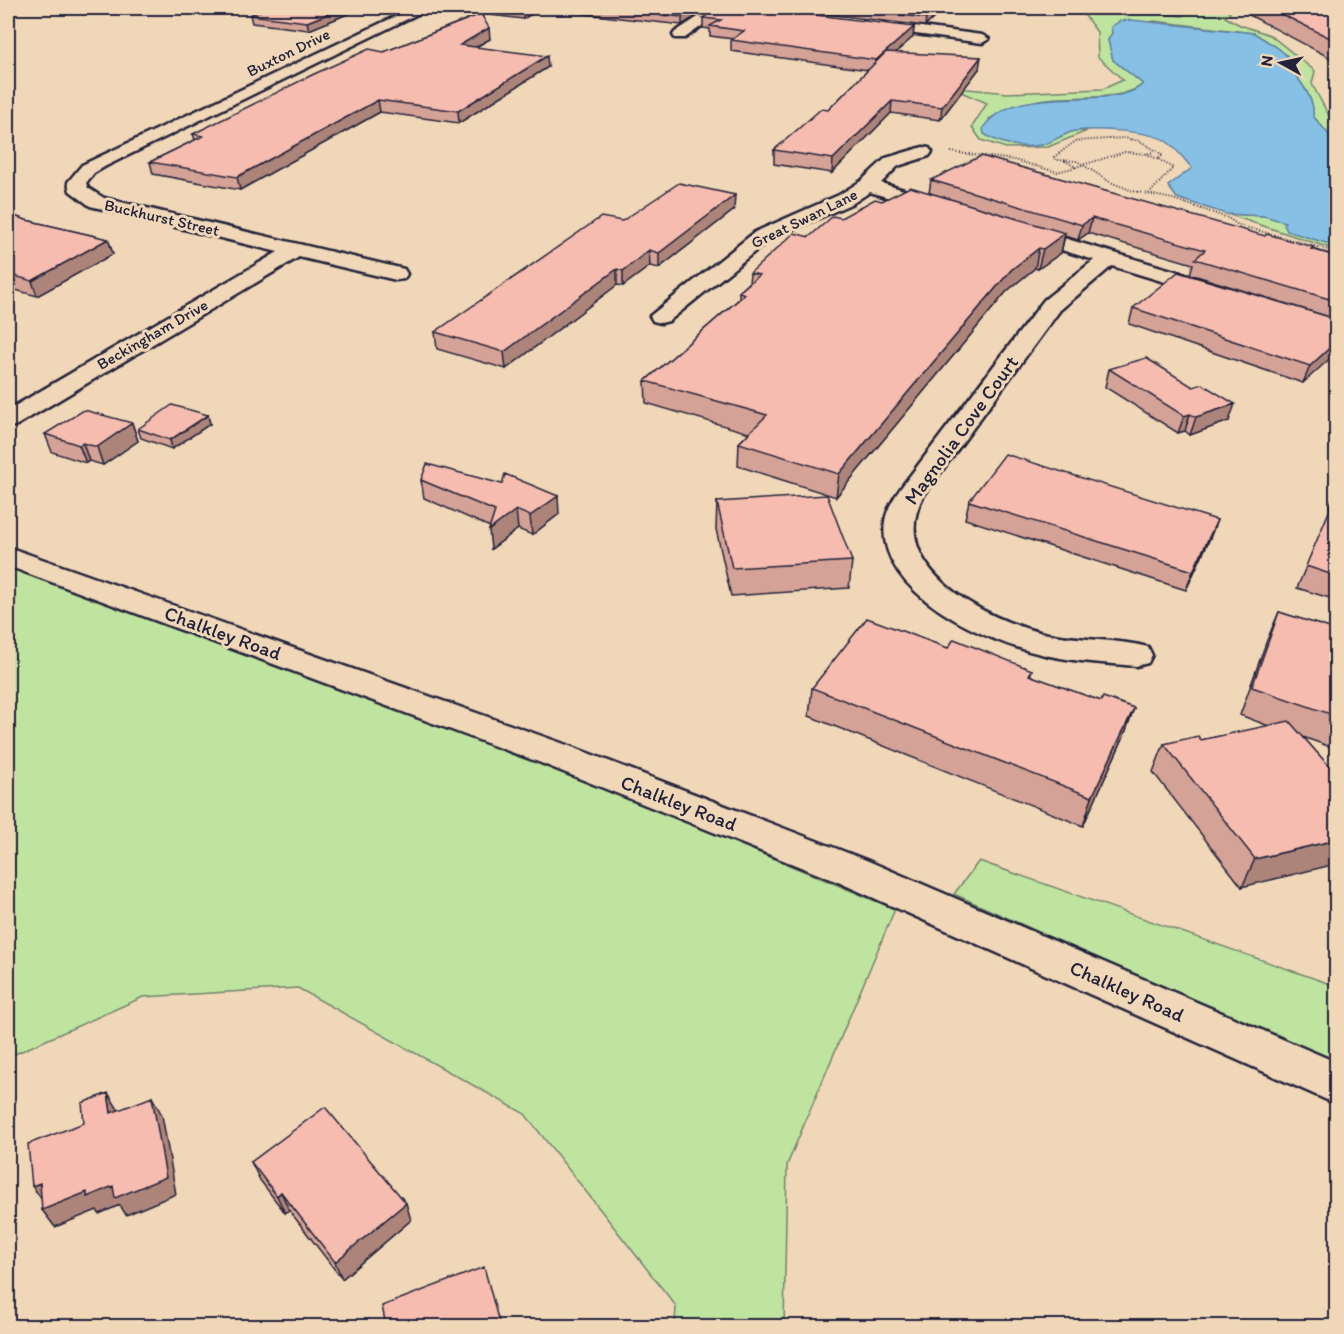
<svg xmlns="http://www.w3.org/2000/svg" width="1344" height="1334" font-family="Itim,sans-serif">
	<style>
		.green { fill: #bfe49f; stroke: #70836d; stroke-width: 1.5 }
		.water { fill: #86c0e5; stroke: #5e81a1; stroke-width: 1.5 }
		.lines { fill: none; stroke-linecap: round; stroke-linejoin: round }
		.minor-casing { stroke: #22223b; stroke-width: 5 }
		.path { stroke: #22223b; stroke-width: 2; stroke-dasharray: 1 2; stroke-linecap: butt }
		.minor { fill: #f0d7b8; fill-rule: evenodd }
		.wall { fill: #d4a296; stroke: #22223b; stroke-width: 1.5 }
		.shaded-wall { fill: #ac847a; stroke: #22223b; stroke-width: 1.5 }
		.building { fill: #f6bcaf; stroke: #22223b; stroke-width: 1.5 }
		.labels { text-anchor: middle; stroke-width: 6; stroke-linejoin: round; paint-order: stroke }
		.far-street-label { font-size: 16px; fill: #22223b; stroke: #f0d7b8 }
		.street-label { font-size: 20px; fill: #22223b; stroke: #f0d7b8 }
	</style>
	<rect width="100%" height="100%" fill="#f0d7b8"/>
	<filter id="ink" filterUnits="userSpaceOnUse"><feTurbulence type="fractalNoise" baseFrequency=".0167" numOctaves="2"/><feDisplacementMap in="SourceGraphic" scale="12" xChannelSelector="R" yChannelSelector="G"/><feConvolveMatrix kernelMatrix="1 2 1 2 8 2 1 2 1" color-interpolation-filters="sRGB"/></filter>
	<g filter="url(#ink)">
		<path class="green" d="M 1079,8 L 1130,8 L 1143,12 L 1183,16 L 1185,12 L 1178,8 L 1226,8 L 1230,13 L 1225,17 L 1240,25 L 1270,35 L 1315,71 L 1312,84 L 1336,129 L 1336,143 L 1313,116 C 1315,101 1303,85 1294,73 L 1295,63 L 1278,48 L 1254,33 L 1154,21 L 1112,33 L 1108,40 L 1113,60 L 1143,84 C 1122,102 1074,95 1046,99 C 1025,102 1007,109 989,119 L 1017,145 L 1042,145 L 1073,131 L 1087,131 L 1048,147 L 1006,148 L 981,140 L 972,127 L 987,103 L 949,87 L 1007,93 L 1103,89 L 1123,80 L 1098,57 L 1097,32 Z
			M 1227,214 L 1264,216 L 1286,222 L 1287,231 L 1336,246 L 1336,250 Z
			M 8,566 L 584,780 L 895,909 L 787,1165 L 784,1326 L 675,1326 L 676,1306 L 525,1114 L 298,988 L 143,997 L 8,1057 Z
			M 979,861 L 1336,986 L 1336,1061 L 1177,994 L 954,894 Z"/>
		<path class="water" d="M 1131,20 L 1254,33 L 1278,48 L 1295,63 L 1294,73 C 1303,85 1315,101 1313,116 L 1336,143 L 1336,246 L 1287,231 L 1284,225 L 1285,222 L 1264,216 L 1226,214 L 1177,198 L 1168,186 L 1192,168 C 1184,159 1176,148 1166,141 C 1151,131 1089,127 1071,132 C 1061,135 1052,143 1041,145 C 1022,149 1000,144 984,134 L 983,128 C 1018,78 1113,114 1143,84 L 1113,60 L 1108,40 L 1112,33 L 1111,27 L 1120,21 Z"/>
		<g class="lines">
			<defs>
				<path id="minor" d="M 413,8 L 430,8 L 106,166 L 94,173 L 86,183 L 88,188 L 104,198 L 404,269 L 407,274 L 404,279 L 396,280 L 299,257 L 17,425 L 8,428 L 8,410 L 278,252 L 90,206 L 70,191 L 68,182 L 82,165 Z
					M 712,8 L 727,8 L 685,38 L 675,38 L 673,35 L 675,32 Z
					M 869,20 L 982,35 L 989,39 L 982,43 L 864,27 L 862,24 L 864,21 Z
					M 923,147 L 929,148 L 932,152 L 929,156 L 898,166 L 881,183 L 946,203 L 949,207 L 946,211 L 932,211 L 870,192 L 853,203 L 769,240 L 669,321 L 661,323 L 653,321 L 650,316 L 755,232 L 839,195 L 861,181 L 886,158 Z
					M 1020,225 L 1222,285 L 1225,290 L 1222,295 L 1214,297 L 1112,266 L 1060,310 L 924,495 C 883,567 986,620 1043,633 C 1077,641 1114,638 1148,647 L 1152,655 L 1148,663 L 1136,666 C 1106,663 1075,662 1045,655 C 989,643 875,594 885,521 C 887,508 895,496 903,485 L 1044,300 L 1094,260 L 1013,235 L 1010,231 L 1013,227 Z
					M 8,547 L 567,745 L 866,860 L 1336,1062 L 1336,1104 L 838,882 L 541,763 L 8,566 Z"/>
			</defs>
			<use href="#minor" class="minor-casing"/>
			<path class="path" d="M 951,152 L 1014,160 L 1057,172 L 1076,167
				M 1146,154 L 1158,159
				M 1065,161 L 1076,167 L 1125,152 L 1146,154 L 1154,152
				M 1149,194 L 1173,168 L 1158,159 L 1163,155 L 1140,141 L 1124,138 L 1076,141 L 1054,157 L 1057,160 L 1077,161 L 1110,182 L 1133,191 L 1173,199 L 1228,218 L 1238,225 L 1336,252"/>
			<use href="#minor" class="minor"/>
		</g>
		<path class="wall" d="M 268,8 L 362,8 L 309,30 L 252,23 L 250,15 Z
			M 469,8 L 709,8 L 682,25 L 540,9 L 523,19 L 482,14 L 490,39 L 476,47 L 548,67 L 459,123 L 380,112 L 240,190 L 153,174 L 150,162 L 195,140 L 193,134 L 384,52 L 480,14 L 469,13 Z
			M 777,8 L 945,8 L 925,26 Z
			M 1238,8 L 1336,8 L 1336,61 L 1238,9 Z
			M 703,18 L 914,27 L 913,37 L 895,53 L 979,69 L 940,120 L 891,113 L 832,173 L 774,164 L 774,150 L 828,110 L 868,70 L 731,51 L 731,40 L 733,39 L 710,36 L 710,29 L 703,28 Z
			M 931,180 L 1265,236 L 1313,247 L 1313,249 L 1336,256 L 1336,319 L 1190,274 L 1193,264 L 1088,233 L 1078,240 L 1065,236 L 1061,253 L 1038,269 L 1035,268 L 1007,291 L 836,497 L 738,466 L 739,443 L 749,433 L 646,403 L 645,381 L 739,299 L 739,292 L 749,283 L 750,273 L 841,218 L 882,201 L 929,193 Z
			M 734,210 L 659,268 L 650,266 L 623,286 L 617,285 L 506,369 L 437,349 L 435,332 L 622,221 Z
			M 8,214 L 26,220 L 108,239 L 113,254 L 37,296 L 8,288 Z
			M 1133,308 L 1336,319 L 1303,383 L 1129,324 Z
			M 1109,369 L 1193,387 L 1229,421 L 1190,435 L 1185,431 L 1178,433 L 1105,387 Z
			M 208,415 L 210,424 L 172,449 L 141,438 L 138,429 Z
			M 132,423 L 138,441 L 103,465 L 89,461 L 86,463 L 52,452 L 45,434 Z
			M 421,480 L 559,514 L 532,535 L 518,529 L 491,549 L 490,527 L 424,498 Z
			M 1336,489 L 1336,600 L 1297,588 L 1331,508 L 1329,507 Z
			M 969,501 L 1217,520 L 1210,538 L 1186,590 L 965,519 Z
			M 717,502 L 852,561 L 849,588 L 731,596 L 716,529 Z
			M 1279,612 L 1336,630 L 1336,749 L 1303,737 L 1336,774 L 1242,887 L 1153,772 L 1164,744 L 1201,740 L 1269,726 L 1240,715 L 1267,640 Z
			M 948,648 L 1032,670 L 1030,676 L 1101,701 L 1134,708 L 1124,736 L 1083,826 L 809,716 L 812,688 Z
			M 251,1162 L 411,1220 L 342,1279 L 289,1210 L 285,1213 L 260,1180 Z"/>
		<path class="shaded-wall" d="M 343,8 L 362,8 L 309,30 L 307,22 Z
			M 530,8 L 540,8 L 540,9 L 523,19 L 523,12 Z
			M 698,8 L 709,8 L 682,25 L 682,17 Z
			M 938,8 L 945,8 L 925,26 L 926,18 Z
			M 914,27 L 913,37 L 875,71 L 876,60 Z
			M 489,28 L 490,39 L 461,55 L 460,45 Z
			M 547,56 L 548,67 L 459,123 L 458,111 Z
			M 981,57 L 979,69 L 940,120 L 942,107 Z
			M 378,100 L 380,112 L 240,190 L 237,177 Z
			M 892,101 L 891,113 L 832,173 L 833,159 Z
			M 735,195 L 734,210 L 659,268 L 659,253 Z
			M 1092,218 L 1088,233 L 1078,240 L 1082,225 Z
			M 1065,233 L 1061,253 L 1038,269 L 1043,249 Z
			M 108,239 L 113,254 L 37,296 L 32,281 Z
			M 1039,248 L 1035,268 L 1007,291 L 836,497 L 839,474 L 1011,270 Z
			M 649,250 L 650,266 L 623,286 L 623,271 Z
			M 617,269 L 617,285 L 506,369 L 504,352 Z
			M 1336,342 L 1336,353 L 1303,383 L 1310,366 Z
			M 1235,404 L 1229,421 L 1190,435 L 1196,417 Z
			M 1190,414 L 1185,431 L 1178,433 L 1184,416 Z
			M 208,415 L 210,424 L 172,449 L 170,440 Z
			M 132,423 L 138,441 L 103,465 L 97,447 Z
			M 83,443 L 89,461 L 86,463 L 79,445 Z
			M 558,496 L 559,514 L 532,535 L 530,516 Z
			M 516,510 L 518,529 L 491,549 L 489,530 Z
			M 1217,520 L 1210,538 L 1186,590 L 1193,571 Z
			M 1134,708 L 1124,736 L 1083,826 L 1092,797 Z
			M 1336,840 L 1336,864 L 1242,887 L 1255,859 Z
			M 108,1093 L 119,1111 L 111,1113 Z
			M 152,1097 L 162,1115 L 176,1194 L 126,1215 L 120,1205 L 99,1214 L 97,1210 L 55,1227 L 42,1210 L 87,1192 Z
			M 40,1183 L 45,1204 L 32,1186 Z
			M 281,1192 L 289,1210 L 285,1213 L 277,1196 Z
			M 406,1203 L 411,1220 L 342,1279 L 335,1262 Z"/>
		<path class="building" d="M 268,8 L 343,8 L 307,22 L 250,15 Z
			M 486,8 L 530,8 L 523,12 Z
			M 592,8 L 698,8 L 682,17 Z
			M 718,8 L 759,8 L 914,27 L 876,60 L 731,40 L 744,31 L 710,26 L 721,20 L 703,18 Z
			M 839,8 L 938,8 L 926,18 Z
			M 1269,8 L 1336,8 L 1336,41 Z
			M 481,14 L 489,28 L 460,45 L 547,56 L 458,111 L 378,100 L 237,177 L 150,162 L 203,136 L 193,134 L 312,75 L 369,49 L 384,52 Z
			M 886,52 L 981,57 L 942,107 L 892,101 L 833,159 L 774,150 L 821,109 L 828,110 Z
			M 981,156 L 1265,236 L 1267,234 L 1313,247 L 1311,249 L 1336,256 L 1336,301 L 1195,259 L 1205,250 L 1092,218 L 1082,225 L 931,180 Z
			M 679,183 L 735,195 L 659,253 L 649,250 L 623,271 L 617,269 L 504,352 L 435,332 L 601,217 L 622,221 Z
			M 910,187 L 1065,233 L 1043,249 L 1039,248 L 1011,270 L 839,474 L 739,443 L 767,415 L 645,381 L 745,294 L 739,292 L 759,275 L 750,273 L 794,233 L 809,237 L 833,216 L 841,218 L 875,199 L 882,201 Z
			M 8,214 L 26,220 L 108,239 L 32,281 L 8,274 Z
			M 1178,272 L 1336,319 L 1336,342 L 1310,366 L 1133,308 Z
			M 1146,358 L 1193,387 L 1202,384 L 1235,404 L 1196,417 L 1190,414 L 1184,416 L 1109,369 Z
			M 172,405 L 208,415 L 170,440 L 138,429 Z
			M 84,410 L 132,423 L 97,447 L 83,443 L 79,445 L 45,434 Z
			M 1005,454 L 1217,520 L 1193,571 L 969,501 Z
			M 427,464 L 502,484 L 505,474 L 558,496 L 530,516 L 516,510 L 489,530 L 495,511 L 421,480 Z
			M 827,495 L 852,561 L 732,568 L 717,502 Z
			M 1336,495 L 1336,576 L 1306,566 Z
			M 1279,612 L 1336,630 L 1336,716 L 1252,687 Z
			M 867,618 L 948,648 L 954,639 L 1032,670 L 1029,675 L 1101,701 L 1103,697 L 1134,708 L 1092,797 L 812,688 Z
			M 1289,721 L 1336,774 L 1336,840 L 1255,859 L 1164,744 L 1198,736 L 1201,740 Z
			M 108,1093 L 111,1113 L 152,1097 L 166,1177 L 115,1198 L 113,1186 L 87,1197 L 87,1192 L 42,1210 L 40,1183 L 32,1186 L 28,1144 L 84,1123 L 82,1103 Z
			M 325,1107 L 406,1203 L 335,1262 L 281,1192 L 277,1196 L 251,1162 Z
			M 484,1267 L 500,1326 L 386,1326 L 382,1306 Z"/>
	</g>
	<g class="labels">
		<g class="far-street-label">
			<text transform="translate(288 52) rotate(-26)" y="6">Buxton Drive</text>
			<text transform="translate(162 217) rotate(13)" y="6">Buckhurst Street</text>
			<text transform="translate(804 218) rotate(-26)" y="6">Great Swan Lane</text>
			<text transform="translate(152 334) rotate(-30)" y="6">Beckingham Drive</text>
		</g>
		<g class="street-label">
			<text transform="translate(961 430) rotate(-54)" y="7">Magnolia Cove Court</text>
			<text transform="translate(223 633) rotate(20)" y="7">Chalkley Road</text>
			<text transform="translate(679 803) rotate(21)" y="7">Chalkley Road</text>
			<text transform="translate(1127 991) rotate(24)" y="7">Chalkley Road</text>
		</g>
	</g>
	<rect width="1344" height="1334" fill="none" stroke="#f0d7b8" stroke-width="30"/>
	<rect x="15" y="15" width="1314" height="1304" fill="none" stroke="#22223b" stroke-width="2" filter="url(#ink)"/>
	<g transform="translate(1281 63) rotate(278)" stroke="#f0d7b8" stroke-width="4.5" paint-order="stroke">
	<path d="M0-4.5L10 22L0 15L-10 22Z" fill="#22223b"/>
	<text y="-9" font-size="16" font-weight="bold" text-anchor="middle" fill="#22223b">N</text>
	</g>
</svg>
